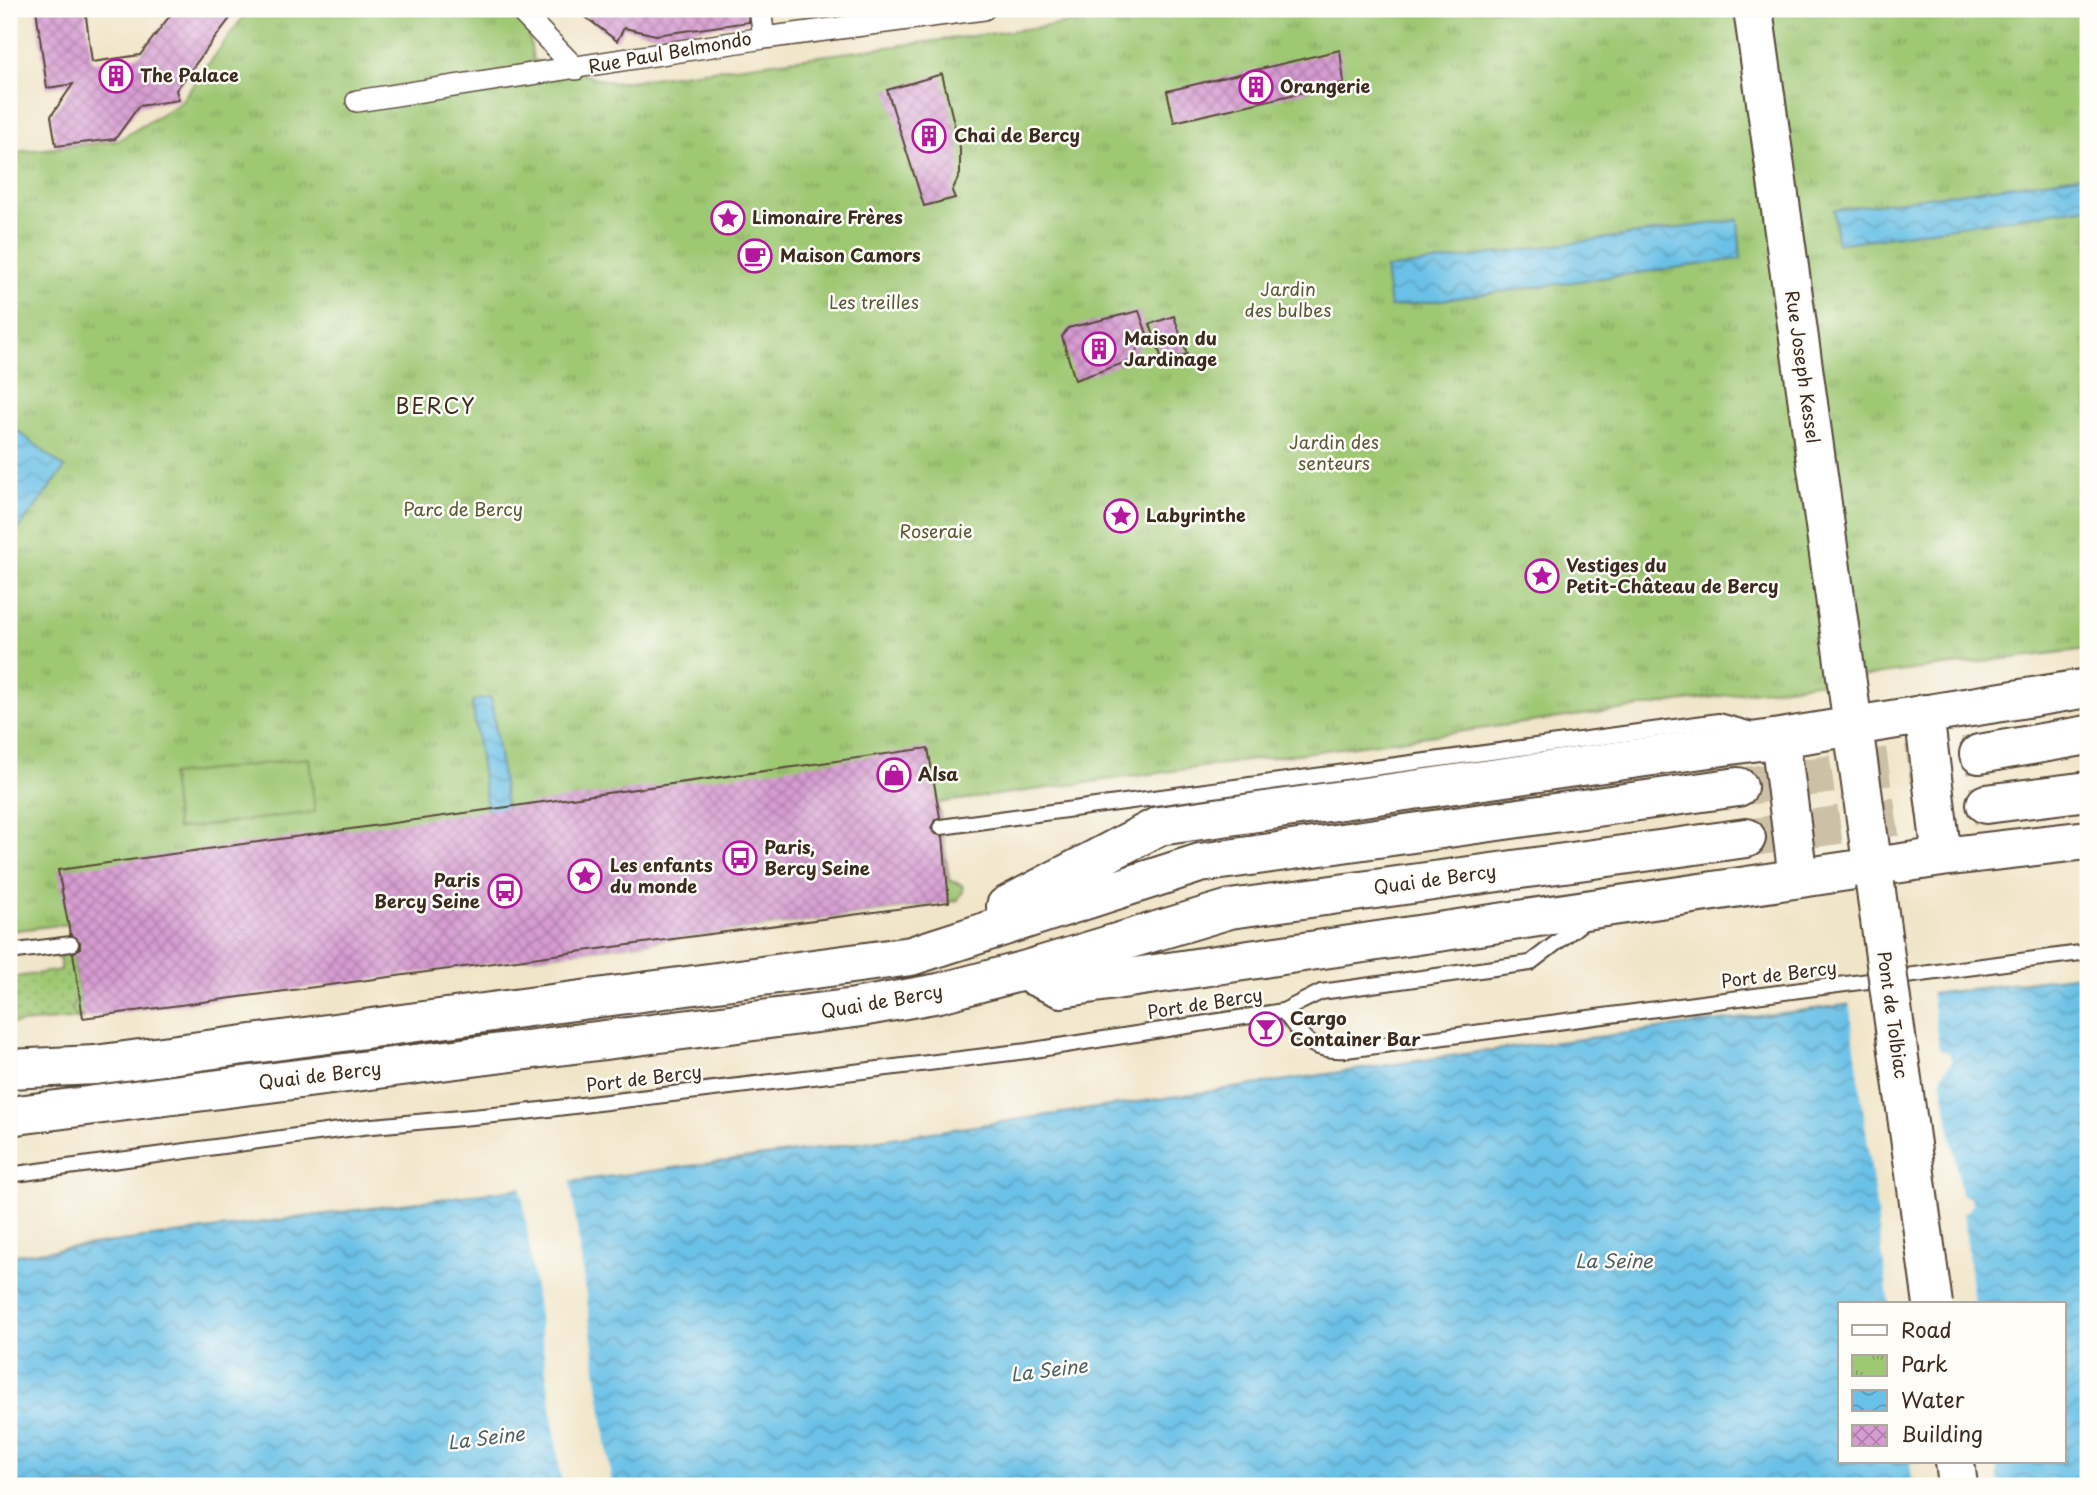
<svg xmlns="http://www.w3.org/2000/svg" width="2097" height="1495" font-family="'Playpen Sans',sans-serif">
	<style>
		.grass { fill: url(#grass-dots); stroke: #6d7948; stroke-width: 2 }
		.park { fill: url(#park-tufts); stroke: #6d7948; stroke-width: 2 }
		.pitch { fill: #9fc873; stroke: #6d7948; stroke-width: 2 }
		.water { fill: url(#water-waves); stroke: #527682; stroke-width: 2; fill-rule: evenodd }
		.pier { fill: #f0e5c8 }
		.building { fill: url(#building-cross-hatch) }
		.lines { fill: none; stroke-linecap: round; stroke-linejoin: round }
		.primary-tunnel { stroke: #ccc0a6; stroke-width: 38; stroke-dasharray: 38 19; stroke-linecap: butt }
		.service-casing { stroke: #564638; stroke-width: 18 }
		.pedestrian-casing { stroke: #564638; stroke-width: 24 }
		.secondary-casing { stroke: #564638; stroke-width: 42 }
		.primary-casing { stroke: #564638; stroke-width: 42 }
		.service { stroke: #fff; stroke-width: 14 }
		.pedestrian { stroke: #fff; stroke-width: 21 }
		.secondary { stroke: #fff; stroke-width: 38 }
		.primary { stroke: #fff; stroke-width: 38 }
		.secondary-bridge-casing { stroke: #564638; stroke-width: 42; stroke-linecap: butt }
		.secondary-bridge { stroke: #fff; stroke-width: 38 }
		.labels { text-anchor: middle; stroke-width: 5; stroke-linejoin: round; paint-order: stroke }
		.street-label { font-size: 18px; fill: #3b2a1e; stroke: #fdfcf7 }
		.poi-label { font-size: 18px; font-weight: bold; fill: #3b2a1e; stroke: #fdfcf7; text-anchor: start }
		.park-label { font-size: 18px; fill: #595938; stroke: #fdfcf7 }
		.water-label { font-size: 19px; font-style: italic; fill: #4b5f64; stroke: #fdfcf7 }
		.quarter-label { font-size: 21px; letter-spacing: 2px; fill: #3b2a1e; stroke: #fdfcf7 }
	</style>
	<defs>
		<pattern id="grass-dots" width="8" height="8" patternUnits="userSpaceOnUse" patternTransform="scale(1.75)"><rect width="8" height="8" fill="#9fc873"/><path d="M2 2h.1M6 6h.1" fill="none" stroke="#83a35e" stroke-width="1.8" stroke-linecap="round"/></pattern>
		<pattern id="park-tufts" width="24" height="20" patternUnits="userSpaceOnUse" patternTransform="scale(1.75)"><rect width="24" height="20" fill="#9fc873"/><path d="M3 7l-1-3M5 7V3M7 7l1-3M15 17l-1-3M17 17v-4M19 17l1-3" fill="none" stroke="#83a35e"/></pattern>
		<pattern id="water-waves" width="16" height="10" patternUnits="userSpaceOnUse" patternTransform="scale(1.75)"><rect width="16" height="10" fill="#6ac1e7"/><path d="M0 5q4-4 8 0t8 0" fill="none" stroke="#589dbb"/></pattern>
		<pattern id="building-cross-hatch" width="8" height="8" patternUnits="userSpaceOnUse" patternTransform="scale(1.75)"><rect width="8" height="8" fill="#d69bd1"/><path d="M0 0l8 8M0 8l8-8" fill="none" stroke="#af7fa9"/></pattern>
	</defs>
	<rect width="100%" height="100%" fill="#fdfcf7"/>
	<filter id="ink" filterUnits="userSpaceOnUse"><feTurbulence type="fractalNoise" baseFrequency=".0143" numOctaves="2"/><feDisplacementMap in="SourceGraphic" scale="14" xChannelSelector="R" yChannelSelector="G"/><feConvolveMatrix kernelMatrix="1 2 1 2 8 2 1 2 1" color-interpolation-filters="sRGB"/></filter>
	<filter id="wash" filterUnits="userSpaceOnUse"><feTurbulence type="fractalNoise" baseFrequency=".00686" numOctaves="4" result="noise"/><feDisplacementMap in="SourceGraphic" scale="28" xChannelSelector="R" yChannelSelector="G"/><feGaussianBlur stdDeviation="1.57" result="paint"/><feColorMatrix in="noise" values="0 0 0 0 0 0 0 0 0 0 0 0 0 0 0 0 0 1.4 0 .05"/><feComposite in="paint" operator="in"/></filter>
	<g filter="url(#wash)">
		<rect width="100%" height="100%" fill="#f0e5c8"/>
		<path class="grass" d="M 73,953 L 81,1001 L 76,1017 L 83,1018 L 9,1024 L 9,978 L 61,970 L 59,956 Z"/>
		<path class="park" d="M 249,9 L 525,9 L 533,60 L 614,83 L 1177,9 L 2088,9 L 2088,649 L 1919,669 L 938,803 L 949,880 L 962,885 L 963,891 L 957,901 L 76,1017 L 71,1008 L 74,1002 L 81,1000 L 68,924 L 9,931 L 9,153 L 117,141 L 180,103 Z"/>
		<path class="pitch" d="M 309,758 L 315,812 L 177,829 L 171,775 Z"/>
		<path class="water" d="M 2088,175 L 2088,207 L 1837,244 L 1834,210 Z
			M 1738,220 L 1741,259 L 1390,307 L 1385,269 Z
			M 9,424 L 65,468 L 9,542 Z
			M 491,698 L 508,819 L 489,822 L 472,701 Z
			M 2088,974 L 2088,1486 L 9,1486 L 9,1256 L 810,1150 L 1471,1053 ZM 1840,1304 L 2064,1304 L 2064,1462 L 1840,1462 Z"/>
		<path class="pier" d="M 1931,990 L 1939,1049 L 1949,1053 L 1952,1061 L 1941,1077 L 1961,1194 L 1970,1198 L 1972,1203 L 1970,1209 L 1963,1213 L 1974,1304 L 1889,1304 L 1849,1001 Z
			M 570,1178 L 612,1486 L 562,1486 L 521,1185 Z
			M 1910,1462 L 1996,1462 L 1999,1486 L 1913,1486 Z"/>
		<g id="blocks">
			<path class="building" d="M 36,9 L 85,9 L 92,62 L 140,55 L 175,9 L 237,9 L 176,90 L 179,100 L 139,106 L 115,139 L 56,146 L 51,116 L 73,84 L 47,88 Z
				M 575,9 L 747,9 L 749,22 L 656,35 L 624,28 L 617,41 Z
				M 1340,50 L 1344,83 L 1174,122 L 1167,91 Z
				M 942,74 L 960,148 L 960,174 L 952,191 L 955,198 L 924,206 L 887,90 Z
				M 1139,311 L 1147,334 L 1130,361 L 1075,380 L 1062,337 L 1068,328 Z
				M 1174,316 L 1187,354 L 1163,362 L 1150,324 Z
				M 928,748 L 940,817 L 935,820 L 931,828 L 934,833 L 943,836 L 949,902 L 83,1018 L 73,953 L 80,948 L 80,942 L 70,934 L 58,870 Z"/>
		</g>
	</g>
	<g filter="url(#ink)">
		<use href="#blocks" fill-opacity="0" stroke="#564638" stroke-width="2"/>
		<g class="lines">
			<path class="primary-tunnel" d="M 1738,787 L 1979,754
				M 1746,838 L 1986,804"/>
			<defs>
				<path id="service" d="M 941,827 L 1719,721 L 1752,730
					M 9,952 L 71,944
					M 1283,1011 C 1305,1039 1308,1052 1346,1050 L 2088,952
					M 9,1175 L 362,1127 L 516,1113 L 1027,1051 L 1283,1011 L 1321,992 L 1530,963 L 1586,920"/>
				<path id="pedestrian" d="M 519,9 L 576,69
					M 760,9 L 764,38
					M 357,101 L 764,38 L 984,9"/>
				<path id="secondary" d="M 1753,9 L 1875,884
					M 1955,1462 L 1958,1486"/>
				<path id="primary" d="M 1924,714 L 1942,857
					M 1780,738 L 1798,878
					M 1979,754 L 2088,735
					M 1986,804 L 2088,791
					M 1006,906 L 1159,826 L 1780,738 L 2088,688
					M 1023,971 L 1061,988 L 1942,857 L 2088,840
					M 9,1069 L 95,1065 L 911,956 L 1200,863 L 1738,787
					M 9,1116 L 855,1008 L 939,993 L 1023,971 L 1230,909 L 1746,838"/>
			</defs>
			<use href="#service" class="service-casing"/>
			<use href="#pedestrian" class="pedestrian-casing"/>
			<use href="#secondary" class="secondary-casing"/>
			<use href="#primary" class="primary-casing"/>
			<use href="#service" class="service"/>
			<use href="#pedestrian" class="pedestrian"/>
			<use href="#secondary" class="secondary"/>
			<use href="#primary" class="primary"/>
			<defs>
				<path id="secondary-bridge" d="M 1875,884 L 1933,1304"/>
			</defs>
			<use href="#secondary-bridge" class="secondary-bridge-casing"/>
			<use href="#secondary-bridge" class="secondary-bridge"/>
		</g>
	</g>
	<defs>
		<symbol id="building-ring" viewBox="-11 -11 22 22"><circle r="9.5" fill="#fdfcf7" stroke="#b5179e" stroke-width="1.5"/><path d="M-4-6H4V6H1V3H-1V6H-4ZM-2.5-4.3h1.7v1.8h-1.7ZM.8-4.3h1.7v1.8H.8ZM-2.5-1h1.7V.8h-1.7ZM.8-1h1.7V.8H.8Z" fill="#b5179e"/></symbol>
		<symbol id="sight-ring" viewBox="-11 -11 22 22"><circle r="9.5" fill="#fdfcf7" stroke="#b5179e" stroke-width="1.5"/><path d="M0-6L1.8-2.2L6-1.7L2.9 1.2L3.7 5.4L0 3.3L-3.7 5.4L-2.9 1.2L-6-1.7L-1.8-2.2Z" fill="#b5179e"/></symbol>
		<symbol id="cafe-ring" viewBox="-11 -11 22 22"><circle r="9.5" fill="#fdfcf7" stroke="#b5179e" stroke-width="1.5"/><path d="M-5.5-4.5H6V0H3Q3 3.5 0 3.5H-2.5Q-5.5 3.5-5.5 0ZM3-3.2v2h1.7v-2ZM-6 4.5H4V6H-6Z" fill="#b5179e"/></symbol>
		<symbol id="shop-ring" viewBox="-11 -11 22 22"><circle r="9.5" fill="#fdfcf7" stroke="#b5179e" stroke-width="1.5"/><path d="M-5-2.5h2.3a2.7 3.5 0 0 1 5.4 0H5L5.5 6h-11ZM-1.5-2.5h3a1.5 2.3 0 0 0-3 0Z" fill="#b5179e"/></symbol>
		<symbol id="bus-ring" viewBox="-11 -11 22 22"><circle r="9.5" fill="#fdfcf7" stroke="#b5179e" stroke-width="1.5"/><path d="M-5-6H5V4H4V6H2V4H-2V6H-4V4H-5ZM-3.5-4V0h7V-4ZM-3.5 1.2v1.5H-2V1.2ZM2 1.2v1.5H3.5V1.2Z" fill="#b5179e"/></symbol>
		<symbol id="bar-ring" viewBox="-11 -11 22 22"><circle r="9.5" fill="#fdfcf7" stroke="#b5179e" stroke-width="1.5"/><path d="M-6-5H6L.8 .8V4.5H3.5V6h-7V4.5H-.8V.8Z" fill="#b5179e"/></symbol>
	</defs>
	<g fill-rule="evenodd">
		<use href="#building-ring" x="97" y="57" width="38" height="38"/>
		<use href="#building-ring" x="1237" y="68" width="38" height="38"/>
		<use href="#building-ring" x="910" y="117" width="38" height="38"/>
		<use href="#sight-ring" x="709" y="199" width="38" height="38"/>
		<use href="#cafe-ring" x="736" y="237" width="38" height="38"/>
		<use href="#building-ring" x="1080" y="330" width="38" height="38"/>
		<use href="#sight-ring" x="1102" y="497" width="38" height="38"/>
		<use href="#sight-ring" x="1523" y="557" width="38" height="38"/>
		<use href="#shop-ring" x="875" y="756" width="38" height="38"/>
		<use href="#bus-ring" x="721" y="839" width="38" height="38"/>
		<use href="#sight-ring" x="566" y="857" width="38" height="38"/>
		<use href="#bus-ring" x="486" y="872" width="38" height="38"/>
		<use href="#bar-ring" x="1247" y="1010" width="38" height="38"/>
	</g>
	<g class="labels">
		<g class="street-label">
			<text transform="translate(670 53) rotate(-10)" y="6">Rue Paul Belmondo</text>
			<text transform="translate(1802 367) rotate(82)" y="6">Rue Joseph Kessel</text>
			<text transform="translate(1435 880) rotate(-8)" y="6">Quai de Bercy</text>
			<text transform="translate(1779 975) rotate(-7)" y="6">Port de Bercy</text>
			<text transform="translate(882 1002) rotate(-10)" y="6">Quai de Bercy</text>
			<text transform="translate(1205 1004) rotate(-9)" y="6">Port de Bercy</text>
			<text transform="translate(1892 1015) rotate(82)" y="6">Pont de Tolbiac</text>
			<text transform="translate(320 1076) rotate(-7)" y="6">Quai de Bercy</text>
			<text transform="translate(644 1079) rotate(-7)" y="6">Port de Bercy</text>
		</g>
		<g class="poi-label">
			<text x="140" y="82">The Palace</text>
			<text x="1280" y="93">Orangerie</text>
			<text x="954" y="142">Chai de Bercy</text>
			<text x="752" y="224">Limonaire Frères</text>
			<text x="780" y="262">Maison Camors</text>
			<text x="1124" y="345">Maison du<tspan x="1124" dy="21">Jardinage</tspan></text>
			<text x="1146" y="522">Labyrinthe</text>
			<text x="1566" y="572">Vestiges du<tspan x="1566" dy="21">Petit-Château de Bercy</tspan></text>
			<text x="918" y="781">Alsa</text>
			<text x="764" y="854">Paris,<tspan x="764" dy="21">Bercy Seine</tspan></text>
			<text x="610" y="872">Les enfants<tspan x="610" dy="21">du monde</tspan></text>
			<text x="480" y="887" text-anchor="end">Paris<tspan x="480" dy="21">Bercy Seine</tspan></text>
			<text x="1290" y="1025">Cargo<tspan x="1290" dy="21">Container Bar</tspan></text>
		</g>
		<g class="park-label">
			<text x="1288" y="296">Jardin<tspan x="1288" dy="21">des bulbes</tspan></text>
			<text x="874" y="309">Les treilles</text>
			<text x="1334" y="449">Jardin des<tspan x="1334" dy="21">senteurs</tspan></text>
			<text x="463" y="516">Parc de Bercy</text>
			<text x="936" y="538">Roseraie</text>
		</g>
		<g class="water-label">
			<text x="1614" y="1268">La Seine</text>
			<text transform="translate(1049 1370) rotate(-7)" y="7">La Seine</text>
			<text transform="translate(486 1438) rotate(-7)" y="7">La Seine</text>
		</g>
		<g class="quarter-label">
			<text x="436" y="414">BERCY</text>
		</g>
	</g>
	<rect width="2097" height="1495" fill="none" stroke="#fdfcf7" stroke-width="35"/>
	<rect x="1838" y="1302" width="228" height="161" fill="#fdfcf7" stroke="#afa8a0" stroke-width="2"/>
	<rect x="1852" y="1325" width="35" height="10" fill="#ffffff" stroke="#afa8a0" stroke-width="2"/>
	<text x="1901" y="1338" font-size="21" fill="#3b2a1e">Road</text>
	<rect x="1852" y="1355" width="35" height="21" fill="url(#park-tufts)" stroke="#afa8a0" stroke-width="2"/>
	<text x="1901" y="1372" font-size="21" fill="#3b2a1e">Park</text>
	<rect x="1852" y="1390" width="35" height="21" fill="url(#water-waves)" stroke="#afa8a0" stroke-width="2"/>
	<text x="1901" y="1408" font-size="21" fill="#3b2a1e">Water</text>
	<rect x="1852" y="1425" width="35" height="21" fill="url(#building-cross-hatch)" stroke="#afa8a0" stroke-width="2"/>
	<text x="1901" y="1442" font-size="21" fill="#3b2a1e">Building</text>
</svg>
